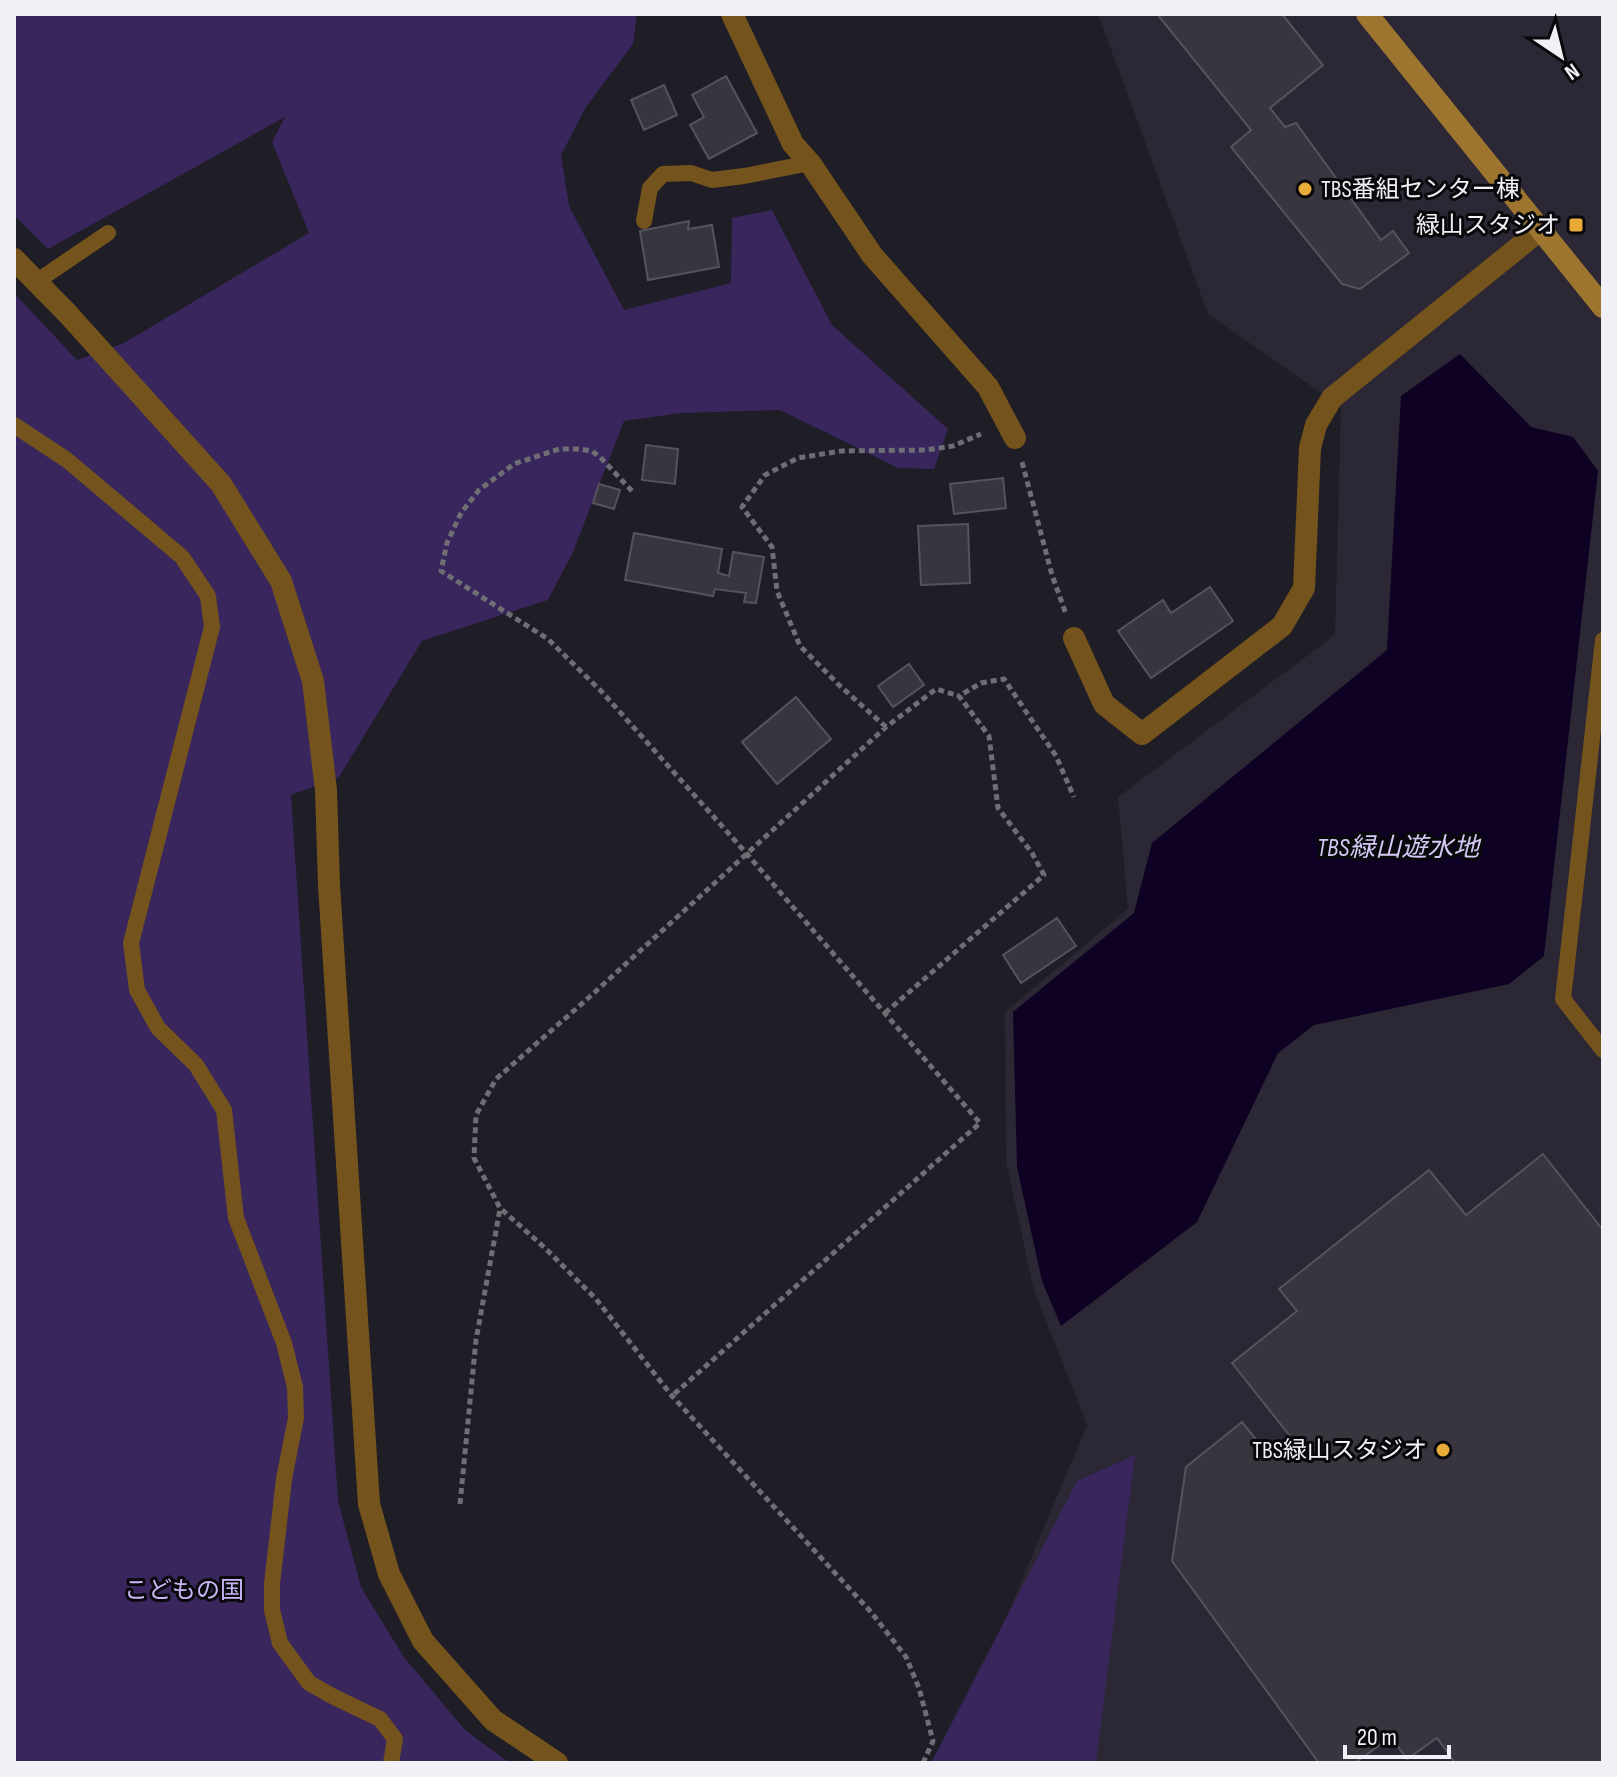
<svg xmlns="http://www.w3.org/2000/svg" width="1617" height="1777" font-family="'Sofia Sans Condensed','Noto Sans JP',sans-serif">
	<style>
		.built { fill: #2b2735 }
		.green { fill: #38265c }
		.water { fill: #0e0124 }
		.building { fill: #38353f; stroke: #56535d; stroke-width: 2 }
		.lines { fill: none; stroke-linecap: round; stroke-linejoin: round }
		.path { stroke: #6f6e75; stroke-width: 5; stroke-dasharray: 6 4; stroke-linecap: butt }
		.service { stroke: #74541c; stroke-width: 16 }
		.pedestrian { stroke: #74541c; stroke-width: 22 }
		.minor { stroke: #74541c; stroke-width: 22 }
		.secondary { stroke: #9d752f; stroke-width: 22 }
		.poi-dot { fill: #e9ab38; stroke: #09080b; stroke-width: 3 }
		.labels { text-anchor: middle; stroke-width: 6; stroke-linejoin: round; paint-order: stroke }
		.poi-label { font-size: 24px; fill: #f1f0f6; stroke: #09080b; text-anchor: end }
		.park-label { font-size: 24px; fill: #c8b7f8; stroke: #09080b }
		.water-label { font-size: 26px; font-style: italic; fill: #d4c9f5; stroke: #09080b }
	</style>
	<rect width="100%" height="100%" fill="#1f1d26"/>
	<path class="built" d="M 1098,14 L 1603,14 L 1603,1763 L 945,1763 L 1087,1425 L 1034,1291 L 1006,1161 L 1005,1012 L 1128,909 L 1118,797 L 1335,635 L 1341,407 L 1208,314 Z"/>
	<path class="green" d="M 14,14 L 637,14 L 633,44 L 586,107 L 561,155 L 569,206 L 624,310 L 731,283 L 732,218 L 772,210 L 832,325 L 948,429 L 934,469 L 898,468 L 780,410 L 681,413 L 624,421 L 573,552 L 548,600 L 422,641 L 339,777 L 291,795 L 338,1501 L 361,1587 L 403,1656 L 466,1731 L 510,1763 L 14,1763 L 14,293 L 77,360 L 124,343 L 309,233 L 272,142 L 285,117 L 48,249 L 14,215 Z
		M 1135,1455 L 1096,1763 L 931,1763 L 1077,1481 Z"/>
	<path class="water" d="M 1460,354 L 1531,427 L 1573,437 L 1598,471 L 1544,956 L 1509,984 L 1314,1025 L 1278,1053 L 1197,1222 L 1061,1326 L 1042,1281 L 1017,1167 L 1013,1012 L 1134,913 L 1152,843 L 1387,650 L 1401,396 Z"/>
	<path class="building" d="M 1157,14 L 1282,14 L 1323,65 L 1270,108 L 1285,127 L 1296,123 L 1381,240 L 1393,231 L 1409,253 L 1360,289 L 1342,284 L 1231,147 L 1251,130 Z
		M 726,76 L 757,133 L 709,159 L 690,125 L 704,117 L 692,95 Z
		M 664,85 L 677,115 L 644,130 L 631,100 Z
		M 689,221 L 688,229 L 712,225 L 719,267 L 648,280 L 640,231 Z
		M 646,445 L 678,449 L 675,484 L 642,480 Z
		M 1003,478 L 1006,508 L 954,514 L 950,484 Z
		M 599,484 L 620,490 L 614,509 L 593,503 Z
		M 968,524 L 970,583 L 921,585 L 918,526 Z
		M 634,533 L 722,549 L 718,573 L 729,576 L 733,552 L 764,557 L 756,603 L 744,602 L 746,593 L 715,589 L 713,596 L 625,580 Z
		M 1210,587 L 1233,621 L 1151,678 L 1118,631 L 1163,600 L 1171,613 Z
		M 909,664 L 924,685 L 893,707 L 878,686 Z
		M 796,697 L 831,739 L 777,784 L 742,742 Z
		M 1057,918 L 1076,946 L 1021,983 L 1003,955 Z
		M 1543,1154 L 1603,1230 L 1603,1763 L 1455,1763 L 1437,1738 L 1407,1759 L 1391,1737 L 1355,1763 L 1319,1763 L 1172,1561 L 1186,1467 L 1242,1422 L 1272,1459 L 1294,1441 L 1232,1363 L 1297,1311 L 1279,1289 L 1429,1170 L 1466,1215 Z"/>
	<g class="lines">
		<path class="path" d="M 1022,462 L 1052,575 L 1066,614
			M 632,491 L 600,457 L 592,451 L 579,449 L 559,449 L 514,464 L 479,490 L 461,513 L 447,543 L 441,571 L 548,639 L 602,692 L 747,854 L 980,1123 L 672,1396
			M 886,727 L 840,686 L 800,646 L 777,591 L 772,547 L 742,507 L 765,475 L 798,458 L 841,451 L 926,450 L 953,446 L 981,434
			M 885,1013 L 1044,875 L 1032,853 L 998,808 L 989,736 L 959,696 L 981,683 L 1004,679 L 1056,756 L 1074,797
			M 460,1504 L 476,1340 L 500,1209
			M 923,1763 L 933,1741 L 919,1688 L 906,1657 L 871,1612 L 672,1396 L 596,1299 L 545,1248 L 500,1208 L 474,1158 L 476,1115 L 496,1079 L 585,1001 L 886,727 L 936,689 L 959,696"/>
		<path class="service" d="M 644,221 L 650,188 L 663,174 L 691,173 L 712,180 L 744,176 L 810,163
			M 36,282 L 108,233
			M 14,425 L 67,460 L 182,557 L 208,596 L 212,627 L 131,943 L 137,990 L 158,1028 L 196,1065 L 224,1110 L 236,1218 L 284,1343 L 295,1387 L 296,1418 L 284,1479 L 272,1584 L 272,1610 L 280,1643 L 309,1683 L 334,1697 L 380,1719 L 395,1739 L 391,1763
			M 1603,640 L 1563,999 L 1603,1050"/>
		<path class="pedestrian" d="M 67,313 L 221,484 L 281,581 L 313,681 L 326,790 L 329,885 L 369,1504 L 389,1574 L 423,1641 L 493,1720 L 557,1763"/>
		<path class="minor" d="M 732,14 L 793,144 L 810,163 L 872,255 L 988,387 L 1015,438
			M 14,259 L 67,313
			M 1074,638 L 1104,704 L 1142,734 L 1282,626 L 1304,588 L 1310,448 L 1316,425 L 1332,398 L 1540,230"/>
		<path class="secondary" d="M 1367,14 L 1603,307"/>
	</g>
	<g class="poi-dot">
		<circle cx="1305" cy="189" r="8"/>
		<rect x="1568" y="217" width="16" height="16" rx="4"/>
		<circle cx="1443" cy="1450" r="8"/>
	</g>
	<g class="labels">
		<g class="poi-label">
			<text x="1321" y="197" text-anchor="start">TBS番組センター棟</text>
			<text x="1560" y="233">緑山スタジオ</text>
			<text x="1427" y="1458">TBS緑山スタジオ</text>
		</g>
		<g class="park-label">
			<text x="184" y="1598">こどもの国</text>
		</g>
		<g class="water-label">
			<text x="1398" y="856">TBS緑山遊水地</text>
		</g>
	</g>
	<rect width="1617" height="1777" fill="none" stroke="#f1f0f6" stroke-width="32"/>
	<g transform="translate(1561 56) rotate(145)" stroke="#09080b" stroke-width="6" paint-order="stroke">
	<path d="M0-6L14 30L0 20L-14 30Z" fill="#f1f0f6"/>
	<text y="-12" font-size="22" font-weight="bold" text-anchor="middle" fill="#f1f0f6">N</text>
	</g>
	<path d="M1345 1745v12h104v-12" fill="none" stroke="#f1f0f6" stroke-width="4"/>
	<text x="1357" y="1745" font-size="24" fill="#f1f0f6" stroke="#09080b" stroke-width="6" paint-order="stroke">20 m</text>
</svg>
